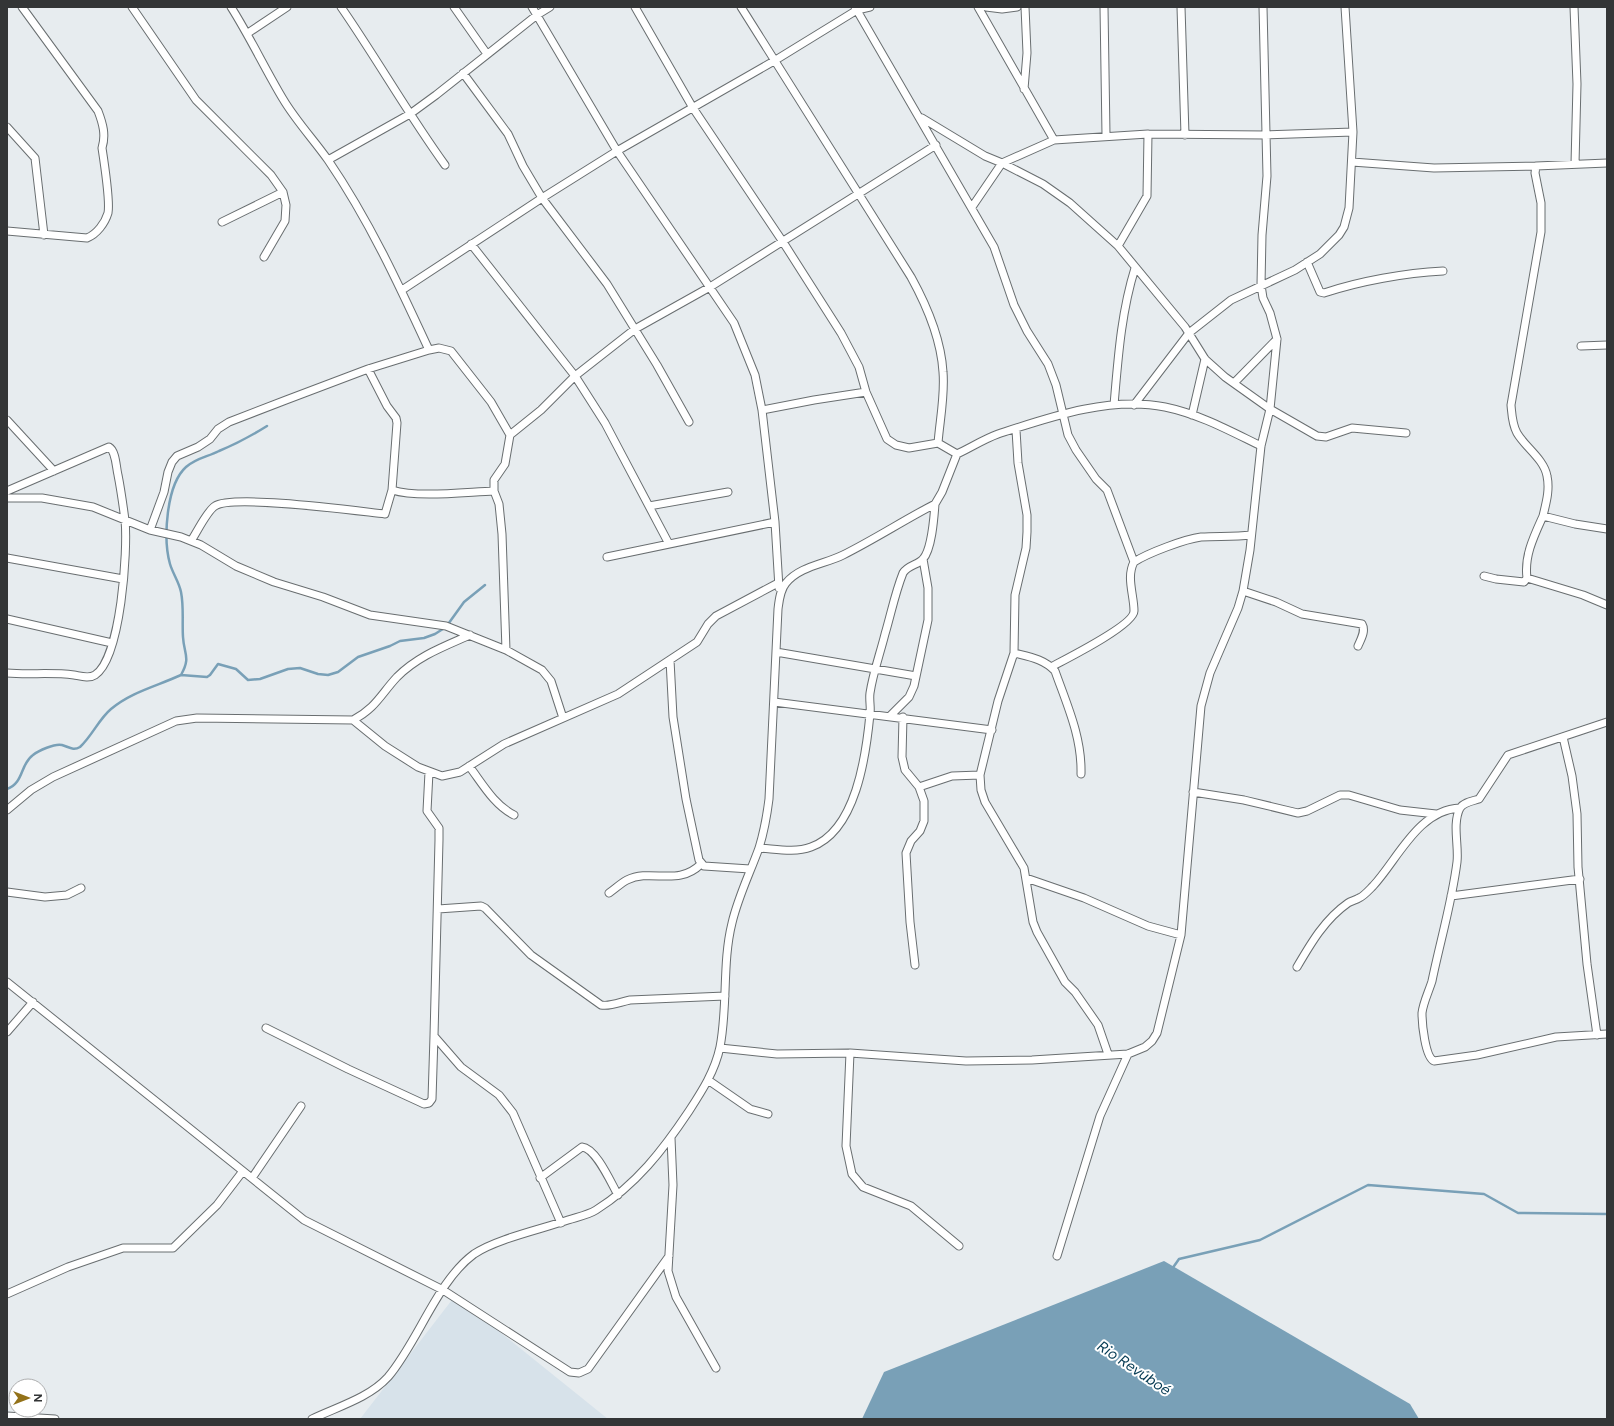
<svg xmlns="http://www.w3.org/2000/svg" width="1614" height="1426" font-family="Figtree,sans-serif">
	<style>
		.built { fill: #d7e2ea }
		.water { fill: #79a0b7 }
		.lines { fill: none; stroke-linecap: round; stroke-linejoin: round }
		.stream { stroke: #79a0b7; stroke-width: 2.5 }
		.minor-casing { stroke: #696e70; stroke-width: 9 }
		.minor { stroke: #fff; stroke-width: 7 }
		.labels { text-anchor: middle; stroke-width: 4; stroke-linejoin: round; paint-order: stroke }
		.water-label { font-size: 15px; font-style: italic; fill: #033952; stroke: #fff }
	</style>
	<rect width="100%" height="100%" fill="#e7ecef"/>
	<path class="built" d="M 455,1296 L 608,1419 L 360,1419 Z"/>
	<path class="water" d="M 1164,1261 L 1410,1404 L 1419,1419 L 862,1419 L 884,1372 Z"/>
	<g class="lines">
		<path class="stream" d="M 181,675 L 207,677 L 210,675 L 218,664 L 236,669 L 248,680 L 260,679 L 288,669 L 300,668 L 318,674 L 328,675 L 338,672 L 358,657 L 390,646 L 400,641 L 424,638 L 435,634 L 446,627 L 464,602 L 485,585
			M 7,789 C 24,783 20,764 33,755 C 38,751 55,743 62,745 C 69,747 73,751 80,747 C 92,736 99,719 111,709 C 131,692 157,686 181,675 C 191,657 184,655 183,637 C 182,622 184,607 181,592 C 179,582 173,574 170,564 C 163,539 166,485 186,467 C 196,458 207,457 219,451 C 236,444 251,436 267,426
			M 1172,1269 L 1179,1259 L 1260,1240 L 1368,1185 L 1484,1194 L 1518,1213 L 1607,1214"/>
		<defs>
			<path id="minor" d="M 132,7 L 196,100 L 271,175 L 283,192 L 286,205 L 285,221 L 264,257
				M 231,7 C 250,37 265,69 283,99 C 296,121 314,140 328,160 C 369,220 399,285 429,350
				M 341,7 C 377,59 408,114 445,165
				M 454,7 L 487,54
				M 532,7 L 617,151 L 734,323 L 755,375 L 762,410 L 775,522 L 779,588
				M 635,7 L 693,108 L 783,242 L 841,333 L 859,367 L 866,392 L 887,439 L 896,445 L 909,448 L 938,443
				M 741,7 L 911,277 C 927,306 941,338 943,372 C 945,395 940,419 938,443 L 957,454
				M 855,7 L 994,247 L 1014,305 L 1027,331 L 1048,364 L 1056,385 L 1068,435 L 1076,450 L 1096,479 L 1107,490 L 1134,562
				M 978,7 L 1054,140
				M 986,7 L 1002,9 L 1017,7
				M 1104,7 L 1106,135
				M 1181,7 L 1185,135
				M 1574,7 L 1577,84 L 1575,164
				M 248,33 L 287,7
				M 463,73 L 508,134 L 523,166 L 542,198 L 607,284 L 657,365 L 689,422
				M 1024,89 L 1027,53 L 1025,7
				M 922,118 L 985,156 L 1002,163 L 1043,184 L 1070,203 L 1118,246 L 1185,327 L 1205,359 L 1225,377 L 1270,409 L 1317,436 L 1326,437 L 1352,428 L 1406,433
				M 7,127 L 35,158 L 44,235
				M 328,160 L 410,114 L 436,95 L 537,15 L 550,7
				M 1352,162 L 1434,168 L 1536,166
				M 1607,163 L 1536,166 L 1535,173 L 1541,203 L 1541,232 L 1511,405 C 1512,415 1512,424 1517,433 C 1525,447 1544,459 1547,476 C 1550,490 1546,503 1543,516 L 1575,524 L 1607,529
				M 972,207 L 1002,163 L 1054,140 L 1148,134 L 1266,135 L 1353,132
				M 222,222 L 283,192
				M 7,231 L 87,238 C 97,234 105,223 108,213 C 110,202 104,161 102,148 C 106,135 103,124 98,111 L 22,7
				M 471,244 L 575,376 L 605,423 L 669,544
				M 1118,246 L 1147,196 L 1148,134
				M 1307,262 L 1320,292 L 1324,293 C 1360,281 1405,273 1443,271
				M 402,290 L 542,198 L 617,151 L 774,61 L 857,10 L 870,7
				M 1581,346 L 1607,345
				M 368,369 L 387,406 L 396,418 L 397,423 L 392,490 C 417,498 466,492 494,491
				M 1234,383 L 1277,339
				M 1114,405 C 1118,359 1121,313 1135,268
				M 1134,405 L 1189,333 L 1231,300 L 1295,270 L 1320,254 L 1339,235 L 1344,227 L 1349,208 L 1353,132 L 1345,7
				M 762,410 L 814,400 L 866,392
				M 1192,415 L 1205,359
				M 7,420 L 54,471
				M 1016,430 L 1018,463 L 1027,515 L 1027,532 L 1026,548 L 1015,595 L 1014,653 L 998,701 L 980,775 L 981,790 L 985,802 L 1024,868 L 1033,922 L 1037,932 L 1065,982 L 1075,992 L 1098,1025 L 1108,1054
				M 7,491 L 109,447 C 116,451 116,467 118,475 C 121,490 123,505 125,520 C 128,550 121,658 95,675 C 89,679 80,676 74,675 C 51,672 29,675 7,673
				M 7,498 L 42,498 L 93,507 L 150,530 L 181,537 L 201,545 L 236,566 L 274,582 L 323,597 L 370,615 L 446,626 L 506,650 L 502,534 L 499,504 L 494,491 L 494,480 L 505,464 L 510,435 L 541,410 L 575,376 L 635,329 L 710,287 L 936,145
				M 649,506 L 728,492
				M 150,530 L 164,492 L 168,472 L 172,462 L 177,456 L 198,447 L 210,439 L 218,429 L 229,422 L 286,400 L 368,369 L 429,350 L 439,348 L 451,351 L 491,402 L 510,435
				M 191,541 C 197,532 207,511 215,506 C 233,494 357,511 385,514 L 392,490
				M 607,557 L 775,522
				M 7,558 L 123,579
				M 1484,576 L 1496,579 L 1524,582 L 1527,578 C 1524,556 1534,536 1543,516
				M 1527,578 L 1583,595 L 1607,605
				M 1243,591 L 1276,602 L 1302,614 L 1362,624 C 1366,631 1361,639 1358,646
				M 7,619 L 112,643
				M 506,650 L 542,670 L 551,681 L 563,718
				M 776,652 L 916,676
				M 1014,653 C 1030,657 1044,659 1055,671 C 1067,705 1082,737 1081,774
				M 670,660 L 673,717 L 686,799 L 699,860 L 704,866 L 750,869
				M 1051,667 C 1066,659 1134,625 1134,611 C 1134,595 1126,577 1134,562 C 1148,553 1185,539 1201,537 C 1218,536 1234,537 1251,535
				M 774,702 L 992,730
				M 890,716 L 909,697 L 914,686 L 928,620 L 928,588 L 923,559
				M 903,717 L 902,757 L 905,770 L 919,787 L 924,801 L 924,821 L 920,831 L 911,841 L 906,853 L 910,922 L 915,965
				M 353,720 C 376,708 381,694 397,677 C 418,656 443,647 470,635
				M 1607,722 L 1508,755 L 1479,799 C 1473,801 1464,802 1460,808 C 1452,824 1459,846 1457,862 C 1452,902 1440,942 1432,981 C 1429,991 1423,1003 1422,1013 C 1422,1023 1425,1057 1434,1061 L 1477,1055 L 1556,1037 L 1607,1034
				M 1563,737 L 1572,776 L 1577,814 L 1578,867 L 1587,964 L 1597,1035
				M 469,766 C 482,783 494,805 514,815
				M 429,772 L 427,811 L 439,828 L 439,840 L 434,1036 L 461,1067 L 499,1095 L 513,1113 L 561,1223
				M 919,787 L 952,776 L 980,775
				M 1193,792 L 1244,800 L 1298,813 L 1307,811 L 1340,795 L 1349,795 L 1400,810 L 1436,814
				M 7,810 L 31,790 L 53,777 L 176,721 L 197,718 L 353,720 L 385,746 L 418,767 L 442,776 L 460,772 L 504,744 L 618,694 L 697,642 L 708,624 L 716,616 L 778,583
				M 759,848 C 776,849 795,853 811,847 C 856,831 866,756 870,714 C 871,707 869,700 870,693 C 873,673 880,654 885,634 C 891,614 895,593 903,573 C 908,565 918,565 923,559 C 932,549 934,517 935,504
				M 1026,878 L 1084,898 L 1148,926 L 1181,935
				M 7,892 L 45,897 L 67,895 L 81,888
				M 609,893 C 615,889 621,883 627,880 C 652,868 678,887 701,864
				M 1451,896 L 1580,879
				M 438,909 L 481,906 L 485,908 L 531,955 L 601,1005 C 610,1007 620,1002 630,1000 L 725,996
				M 1297,967 C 1311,943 1325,919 1348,903 C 1351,901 1356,900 1359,898 C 1364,896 1369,890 1373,886 C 1398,859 1418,810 1460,808
				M 7,982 L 304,1220 L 443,1290 L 570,1372 L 579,1373 L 588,1369 L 669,1256
				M 266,1028 L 348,1069 L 424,1104 L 429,1103 L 432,1099 L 434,1036
				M 7,1032 L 33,1002
				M 720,1048 L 777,1054 L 850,1053 L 966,1061 L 1032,1060 L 1128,1054 L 1145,1047 L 1152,1041 L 1157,1033 L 1181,935 L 1201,706 L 1210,673 L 1238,608 L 1243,591 L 1250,550 L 1261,446 L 1270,409 L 1277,339 L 1270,313 L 1263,298 L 1261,285 L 1262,235 L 1267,176 L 1263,7
				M 850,1053 L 846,1146 L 852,1174 L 863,1187 L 911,1206 L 959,1246
				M 708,1080 L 750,1109 L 768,1114
				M 671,1138 L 673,1185 L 668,1271 L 676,1297 L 716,1368
				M 252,1178 L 301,1106
				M 540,1178 L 582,1147 C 596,1148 611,1183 618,1195
				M 1057,1256 L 1100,1116 L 1128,1054
				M 7,1294 L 68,1267 L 123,1248 L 173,1248 L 217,1205 L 243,1171
				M 7,1416 L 55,1419
				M 312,1419 C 337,1407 369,1398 388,1377 C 418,1342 437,1281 474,1254 C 496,1239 542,1229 568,1220 C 577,1217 588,1215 596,1210 C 636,1185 663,1150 689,1111 C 702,1091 715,1071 720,1047 C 728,1006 722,963 732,923 C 738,897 750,873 759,848 C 764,832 767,815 769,799 L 778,609 C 779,601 780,590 786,583 C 800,566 825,564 843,555 C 875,539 904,520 935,504 L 942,492 L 957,454 C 970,448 984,439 998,434 C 1050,417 1110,396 1165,407 C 1199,414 1230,431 1261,446"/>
		</defs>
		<use href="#minor" class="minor-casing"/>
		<use href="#minor" class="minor"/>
	</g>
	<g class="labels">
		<g class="water-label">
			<text transform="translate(1134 1368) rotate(34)" y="5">Rio Revúboé</text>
		</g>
	</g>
	<rect width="1614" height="1426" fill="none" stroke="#333536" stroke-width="16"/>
	<g transform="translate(28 1398) rotate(90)"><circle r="19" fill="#ffffff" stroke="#adaeaf"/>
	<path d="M0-3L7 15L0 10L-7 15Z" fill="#937219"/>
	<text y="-6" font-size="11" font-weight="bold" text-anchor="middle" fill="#333536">N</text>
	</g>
</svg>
